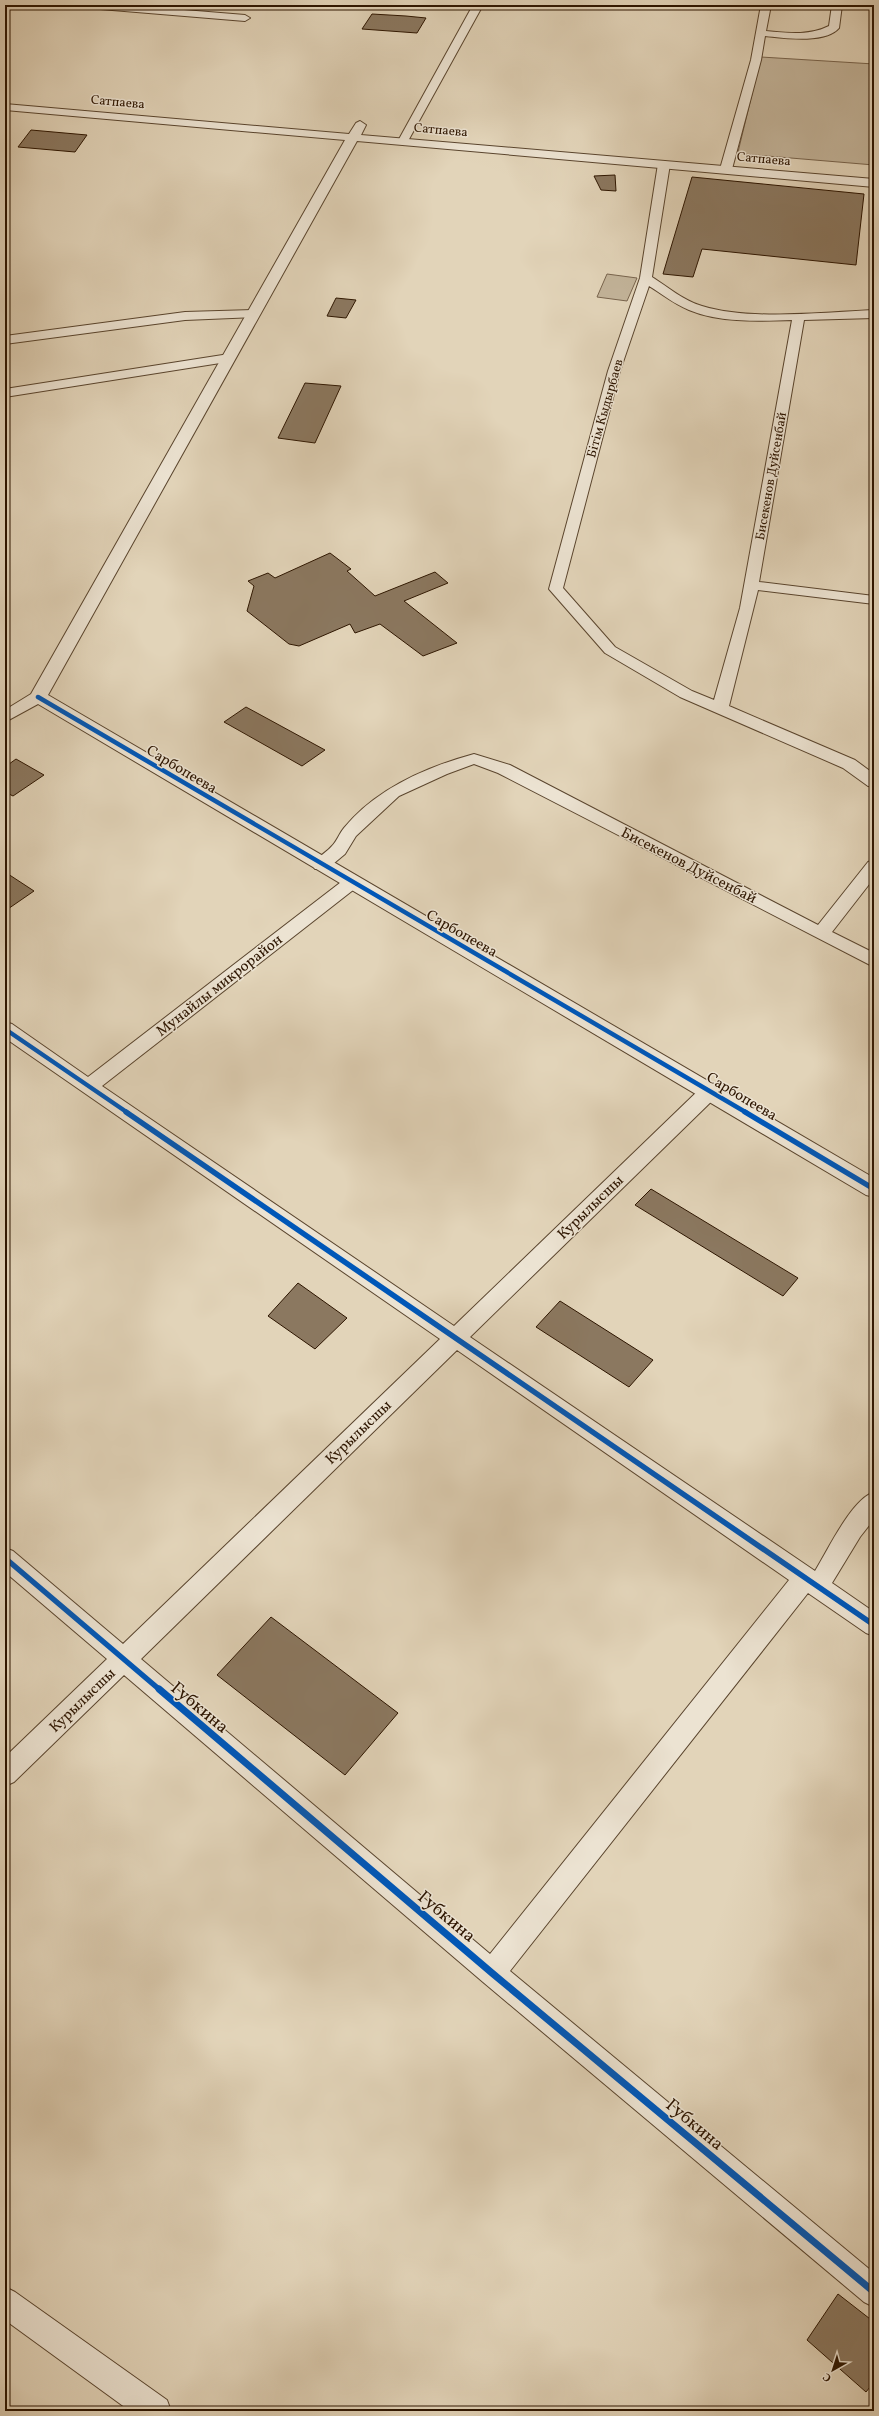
<svg xmlns="http://www.w3.org/2000/svg" width="879" height="2416" font-family="Vollkorn,serif">
	<style>
		.green { fill: #c3b49a; stroke: #78644d }
		.building { fill: #8b7860; stroke: #2d1500 }
		.lines { fill: none; stroke-linecap: round; stroke-linejoin: round }
		.minor-casing { stroke: #5a452e; stroke-width: 2 }
		.tertiary-casing { stroke: #5a452e; stroke-width: 2 }
		.minor { fill: #ece3d2; fill-rule: evenodd }
		.tertiary { fill: #ece3d2; fill-rule: evenodd }
		.cycleway-far2-casing { stroke: #ece3d2; stroke-width: 6 }
		.cycleway-far1-casing { stroke: #ece3d2; stroke-width: 8 }
		.cycleway-casing { stroke: #ece3d2; stroke-width: 10 }
		.cycleway-far2 { stroke: #0057b8; stroke-width: 4.5 }
		.cycleway-far1 { stroke: #0057b8; stroke-width: 5.5 }
		.cycleway { stroke: #0057b8; stroke-width: 7 }
		.labels { text-anchor: middle; stroke-width: 3; stroke-linejoin: round; paint-order: stroke }
		.far-street-label { font-size: 13px; fill: #2d1500; stroke: #ece3d2 }
		.street-label { font-size: 15px; fill: #2d1500; stroke: #ece3d2 }
		.near-street-label { font-size: 18px; fill: #2d1500; stroke: #ece3d2 }
	</style>
	<rect width="100%" height="100%" fill="#e2d4b9"/>
	<filter id="stains"><feTurbulence type="fractalNoise" baseFrequency=".005" numOctaves="4"/><feColorMatrix values="0 0 0 0 .2 0 0 0 0 .09 0 0 0 0 .02 0 0 0 .5 -.17"/></filter>
	<radialGradient id="worn" r=".72"><stop offset=".6" stop-color="#630" stop-opacity="0"/><stop offset="1" stop-color="#630" stop-opacity=".3"/></radialGradient>
	<path class="green" d="M 761,57 L 874,64 L 874,165 L 743,154 L 738,152 Z
		M 607,274 L 637,278 L 627,301 L 597,297 Z"/>
	<path class="building" d="M 372,14 L 406,16 L 426,18 L 417,33 L 362,29 Z
		M 31,130 L 87,135 L 75,152 L 18,147 Z
		M 615,175 L 616,191 L 601,190 L 594,176 Z
		M 692,177 L 864,194 L 856,265 L 702,249 L 693,277 L 663,274 Z
		M 336,298 L 356,300 L 346,318 L 327,316 Z
		M 305,383 L 341,386 L 315,443 L 278,438 Z
		M 330,553 L 351,569 L 347,571 L 375,596 L 435,572 L 448,583 L 404,601 L 457,643 L 423,656 L 380,624 L 355,633 L 350,624 L 299,646 L 289,644 L 247,611 L 254,586 L 248,581 L 268,573 L 275,578 Z
		M 246,707 L 325,750 L 302,766 L 224,722 Z
		M 16,759 L 44,775 L 13,796 L 5,792 L 5,767 Z
		M 5,872 L 34,891 L 5,911 Z
		M 651,1189 L 798,1278 L 783,1296 L 635,1205 Z
		M 298,1283 L 347,1318 L 315,1349 L 268,1316 Z
		M 560,1301 L 653,1360 L 629,1387 L 536,1327 Z
		M 271,1617 L 398,1713 L 345,1775 L 217,1675 Z
		M 838,2294 L 874,2322 L 874,2382 L 866,2392 L 807,2340 Z"/>
	<g class="lines">
		<defs>
			<path id="minor" d="M 83,5 L 123,5 L 245,15 L 250,18 L 245,21 L 88,8 Z
				M 473,5 L 483,5 L 408,141 L 407,143 L 399,143 L 398,141 Z
				M 761,5 L 771,5 L 766,31 C 788,33 809,36 829,26 L 832,5 L 842,5 L 839,28 C 825,44 784,38 765,36 L 761,60 L 732,169 L 726,172 L 720,169 L 751,60 Z
				M 664,161 L 670,164 L 652,277 C 668,287 684,301 702,306 C 750,321 824,312 874,310 L 874,318 L 804,320 L 759,582 L 874,596 L 874,604 L 758,590 L 729,706 L 855,760 L 874,774 L 874,787 L 868,786 L 843,768 L 680,697 L 605,653 L 549,589 L 608,371 L 640,278 L 658,164 ZM 649,286 C 662,294 674,304 689,310 C 720,323 759,321 792,320 L 740,608 L 714,700 L 692,691 L 615,647 L 563,588 L 620,371 Z
				M 253,310 L 257,311 L 259,314 L 257,317 L 185,320 L 5,344 L 5,336 L 185,312 Z
				M 229,354 L 233,355 L 235,358 L 233,361 L 5,397 L 5,389 Z
				M 474,754 L 510,765 L 818,925 L 868,862 L 874,860 L 874,878 L 832,932 L 874,953 L 874,967 L 498,773 L 474,764 L 447,774 L 399,796 L 356,836 L 345,854 L 327,869 L 315,869 L 312,865 C 317,857 326,853 332,846 C 337,841 339,834 344,828 C 376,789 426,767 474,754 Z
				M 351,877 L 357,879 L 360,883 L 357,887 L 102,1086 L 454,1326 L 703,1086 L 710,1084 L 717,1086 L 719,1091 L 717,1096 L 470,1337 L 815,1571 C 828,1550 851,1500 874,1492 L 874,1519 L 860,1537 L 832,1583 L 874,1612 L 874,1636 L 866,1633 L 808,1593 L 510,1971 L 874,2273 L 874,2307 L 864,2302 L 483,1982 L 124,1675 L 14,1782 L 5,1786 L 5,1757 L 107,1659 L 5,1572 L 5,1548 L 13,1551 L 123,1644 L 440,1339 L 5,1038 L 5,1022 L 12,1024 L 88,1077 L 345,879 ZM 457,1350 L 789,1580 L 490,1954 L 141,1659 Z
				M 5,2287 L 15,2292 L 167,2400 L 171,2411 L 130,2411 L 5,2320 Z"/>
			<path id="tertiary" d="M 5,104 L 349,134 L 356,123 L 360,121 L 366,125 L 361,135 L 874,179 L 874,187 L 357,141 L 48,695 L 874,1178 L 874,1197 L 866,1195 L 38,704 L 5,722 L 5,710 L 31,694 L 345,140 L 5,110 Z"/>
		</defs>
		<use href="#minor" class="minor-casing"/>
		<use href="#tertiary" class="tertiary-casing"/>
		<use href="#minor" class="minor"/>
		<use href="#tertiary" class="tertiary"/>
		<defs>
			<path id="cycleway-far2" d="M 38,697 L 747,1113
				M 5,1029 L 128,1113"/>
			<path id="cycleway-far1" d="M 126,1112 L 874,1625
				M 745,1112 L 874,1189
				M 5,1558 L 160,1690"/>
			<path id="cycleway" d="M 159,1689 L 492,1973 L 874,2292"/>
		</defs>
		<use href="#cycleway-far2" class="cycleway-far2-casing"/>
		<use href="#cycleway-far1" class="cycleway-far1-casing"/>
		<use href="#cycleway" class="cycleway-casing"/>
		<use href="#cycleway-far2" class="cycleway-far2"/>
		<use href="#cycleway-far1" class="cycleway-far1"/>
		<use href="#cycleway" class="cycleway"/>
	</g>
	<g class="labels">
		<g class="far-street-label">
			<text transform="translate(118 101) rotate(5)" y="5">Сатпаева</text>
			<text transform="translate(441 129) rotate(5)" y="5">Сатпаева</text>
			<text transform="translate(764 158) rotate(5)" y="5">Сатпаева</text>
			<text transform="translate(604 408) rotate(-74)" y="5">Бiтiм Кыдырбаев</text>
			<text transform="translate(770 476) rotate(-80)" y="5">Бисекенов Дуйсенбай</text>
		</g>
		<g class="street-label">
			<text transform="translate(182 769) rotate(31)" y="5">Сарбопеева</text>
			<text transform="translate(689 865) rotate(27)" y="5">Бисекенов Дуйсенбай</text>
			<text transform="translate(462 933) rotate(30)" y="5">Сарбопеева</text>
			<text transform="translate(219 985) rotate(-38)" y="5">Мунайлы микрорайон</text>
			<text transform="translate(742 1096) rotate(31)" y="5">Сарбопеева</text>
			<text transform="translate(590 1207) rotate(-44)" y="5">Курылысшы</text>
			<text transform="translate(358 1432) rotate(-44)" y="5">Курылысшы</text>
			<text transform="translate(82 1700) rotate(-44)" y="5">Курылысшы</text>
		</g>
		<g class="near-street-label">
			<text transform="translate(200 1707) rotate(40)" y="6">Губкина</text>
			<text transform="translate(447 1916) rotate(40)" y="6">Губкина</text>
			<text transform="translate(695 2124) rotate(40)" y="6">Губкина</text>
		</g>
	</g>
	<rect width="879" height="2416" fill="none" stroke="#e2d4b9" stroke-width="20"/>
	<rect x="6" y="6" width="867" height="2404" fill="none" stroke="#2d1500" stroke-width="2"/>
	<rect x="10" y="10" width="859" height="2396" fill="none" stroke="#2d1500"/>
	<g transform="translate(833 2370) rotate(219)" stroke="#ece3d2" stroke-width="3" paint-order="stroke">
	<path d="M0-3L7 15L0 10L-7 15Z" fill="#2d1500"/>
	<text y="-6" font-size="11" font-weight="bold" text-anchor="middle" fill="#2d1500">С</text>
	</g>
	<rect width="100%" height="100%" filter="url(#stains)"/>
	<rect width="100%" height="100%" fill="url(#worn)"/>
</svg>
